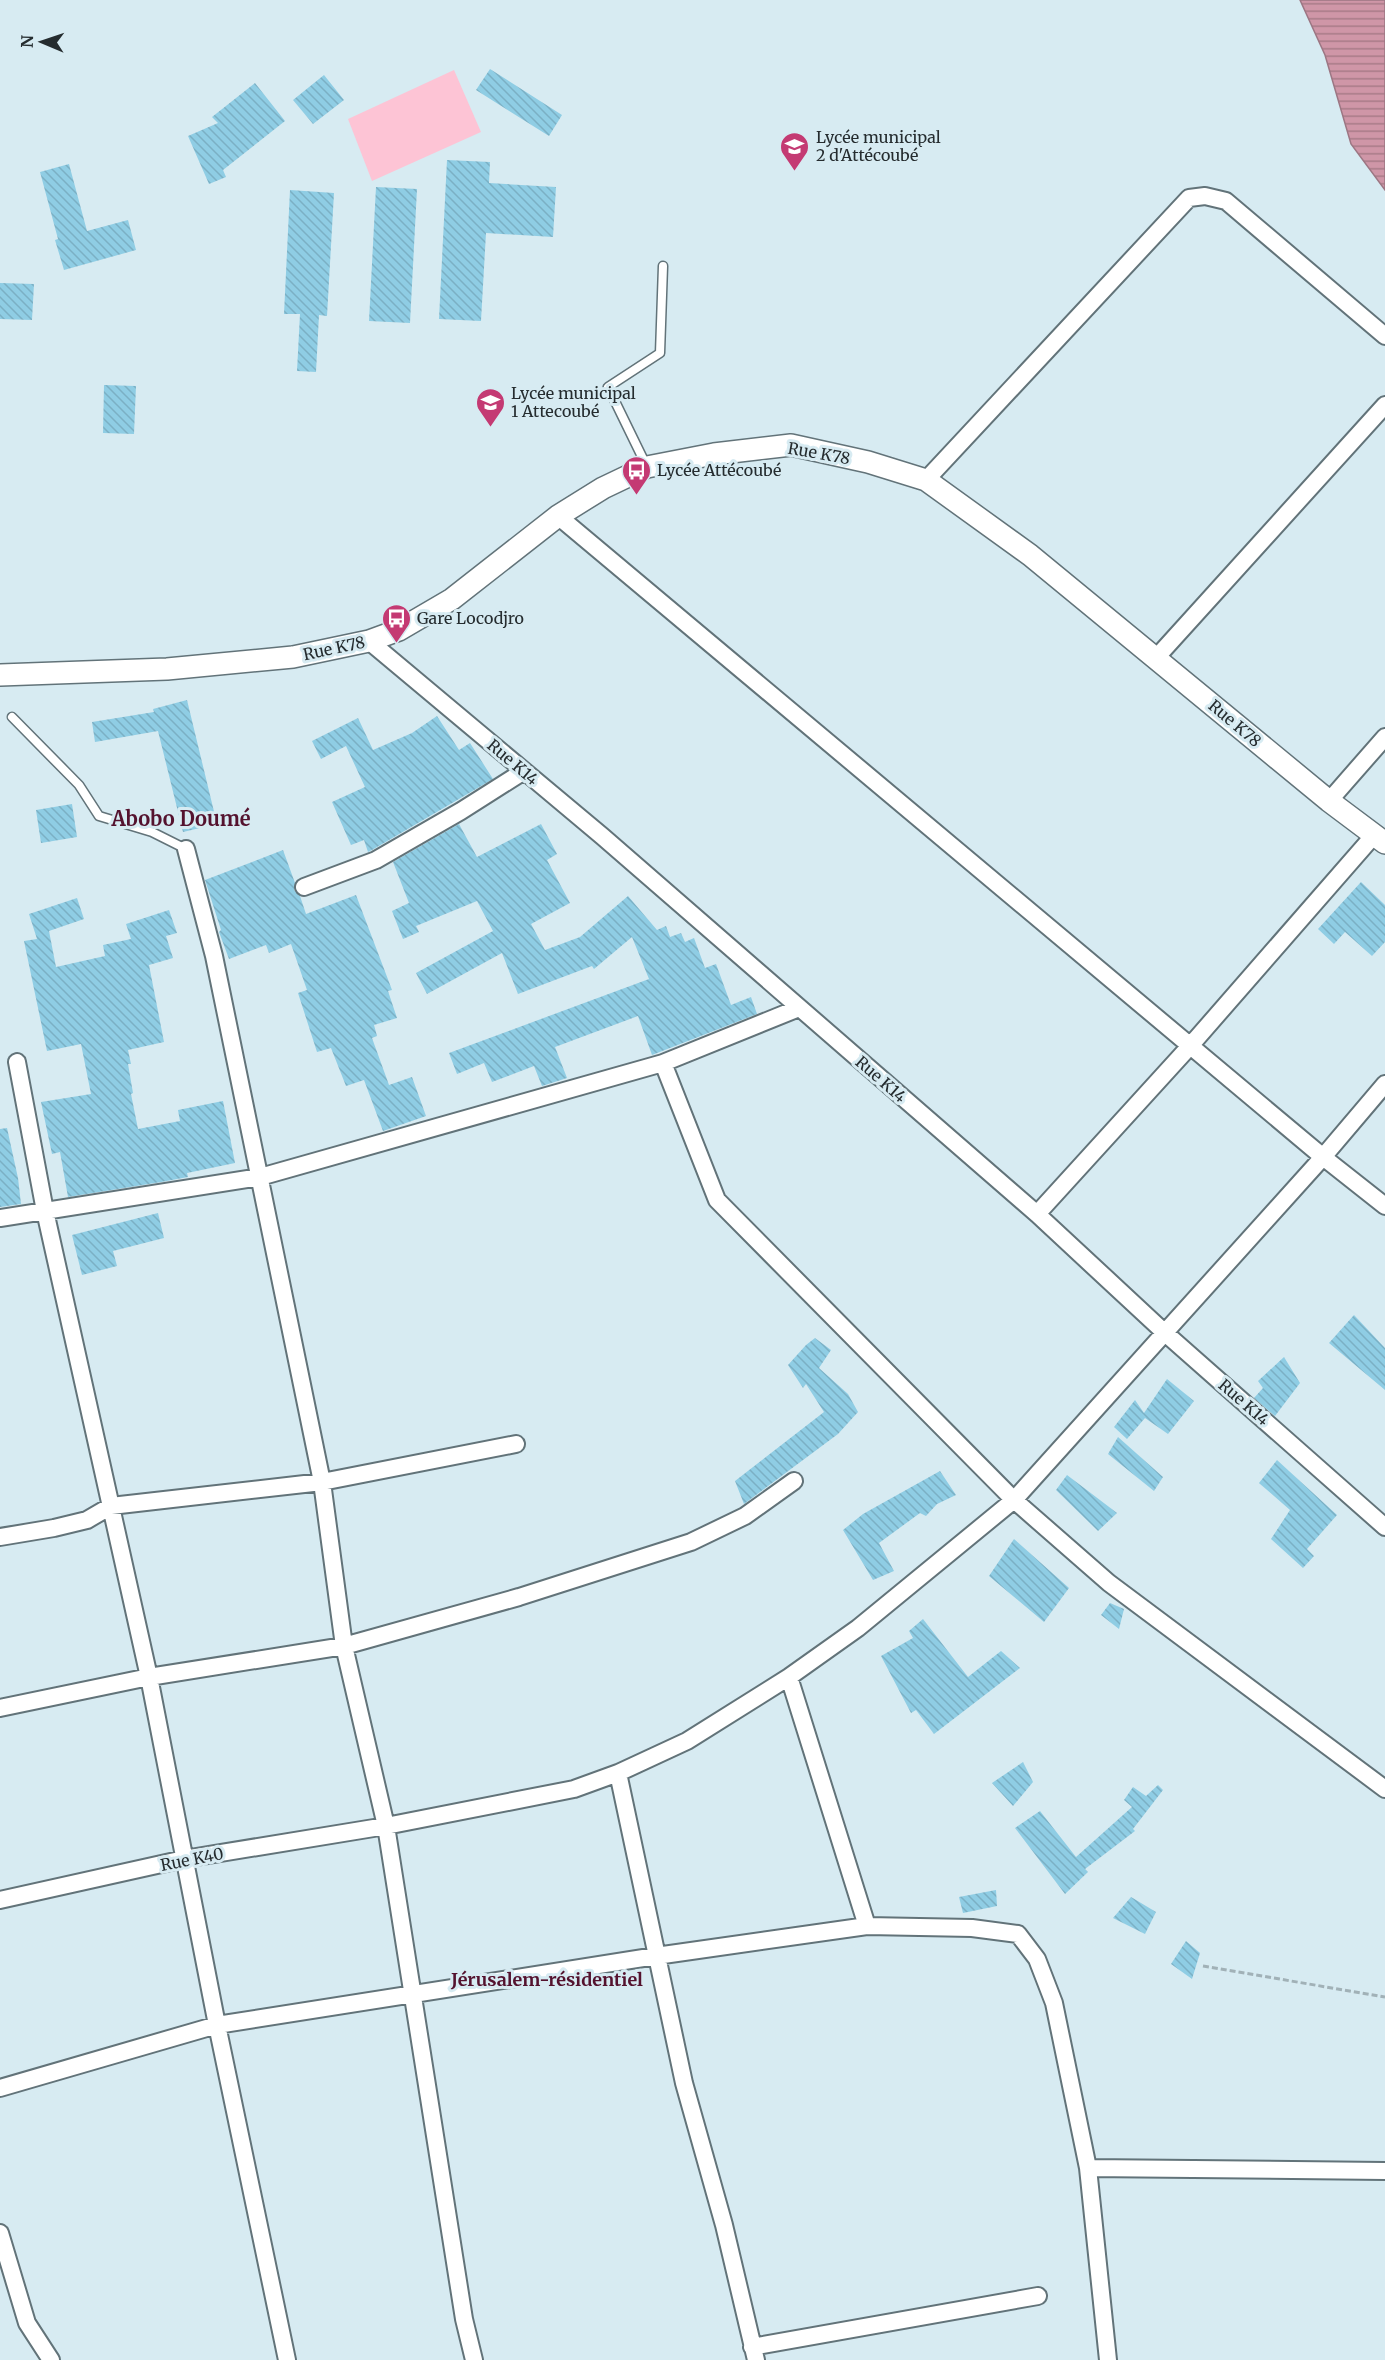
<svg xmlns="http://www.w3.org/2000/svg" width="1385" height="2360" font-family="Merriweather,serif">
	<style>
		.garden { fill: #fdc4d5 }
		.water { fill: url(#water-rules); stroke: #9c7683; stroke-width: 1.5 }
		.building { fill: url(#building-back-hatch) }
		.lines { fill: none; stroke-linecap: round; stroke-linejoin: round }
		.service-casing { stroke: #627379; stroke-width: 11 }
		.minor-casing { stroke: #627379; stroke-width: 20 }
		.tertiary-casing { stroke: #627379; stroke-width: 24 }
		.path { stroke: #a1b1b7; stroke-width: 3; stroke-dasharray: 6 3; stroke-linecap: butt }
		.service { stroke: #fff; stroke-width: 8 }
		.minor { stroke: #fff; stroke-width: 16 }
		.tertiary { stroke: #fff; stroke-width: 21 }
		.labels { text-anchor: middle; stroke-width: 6; stroke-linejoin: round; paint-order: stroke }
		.poi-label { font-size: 16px; fill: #252c2f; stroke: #d7ebf2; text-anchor: start }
		.street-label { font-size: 16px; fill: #252c2f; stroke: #d7ebf2 }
		.neighbourhood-label { font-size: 18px; font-weight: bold; fill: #54122e; stroke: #d7ebf2 }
		.quarter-label { font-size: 20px; font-weight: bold; fill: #54122e; stroke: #d7ebf2 }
	</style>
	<defs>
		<pattern id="water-rules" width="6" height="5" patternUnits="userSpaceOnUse" patternTransform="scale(1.5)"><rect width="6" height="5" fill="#cf96a7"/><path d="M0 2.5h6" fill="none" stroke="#a87b88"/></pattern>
		<pattern id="building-back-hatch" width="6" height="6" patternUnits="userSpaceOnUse" patternTransform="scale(1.5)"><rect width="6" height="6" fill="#8fcde4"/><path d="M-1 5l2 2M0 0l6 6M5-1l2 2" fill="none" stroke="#7bb0c4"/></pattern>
	</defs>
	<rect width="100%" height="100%" fill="#d7ebf2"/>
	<path class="garden" d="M 454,70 L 481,132 L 372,181 L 348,119 Z"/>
	<path class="water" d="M 1300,0 L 1385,0 L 1385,190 L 1351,144 L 1325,55 Z"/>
	<path class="building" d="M 490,69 L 562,115 L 549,136 L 476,90 Z
		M 324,75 L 344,100 L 313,124 L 293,100 Z
		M 255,83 L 285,121 L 223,170 L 226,177 L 209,184 L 188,136 L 218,123 L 212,117 Z
		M 447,160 L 490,162 L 489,183 L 556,187 L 553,237 L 486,233 L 481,321 L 439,319 Z
		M 69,164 L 87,231 L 128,220 L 136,250 L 64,270 L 55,240 L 58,239 L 40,172 Z
		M 376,187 L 417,189 L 410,323 L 369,321 Z
		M 290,190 L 334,193 L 327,316 L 319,315 L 316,372 L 297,371 L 300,314 L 284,314 Z
		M 0,283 L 34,284 L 32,320 L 0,319 Z
		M 104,385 L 136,386 L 134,434 L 103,433 Z
		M 187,700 L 217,824 L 183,832 L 158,731 L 95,742 L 92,722 L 154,712 L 153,709 Z
		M 437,716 L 459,750 L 470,743 L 493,779 L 372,850 L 368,852 L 364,840 L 351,845 L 332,802 L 365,787 L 346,746 L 321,759 L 312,741 L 358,718 L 373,750 L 412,733 Z
		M 72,804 L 77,837 L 41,843 L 36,810 Z
		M 459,824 L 477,857 L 541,824 L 557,854 L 547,860 L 570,903 L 531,924 L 545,950 L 580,937 L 628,896 L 657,930 L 666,926 L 670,937 L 681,933 L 685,942 L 694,938 L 705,968 L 716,964 L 731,1005 L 751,997 L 757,1014 L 652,1055 L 638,1016 L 555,1047 L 567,1078 L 542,1086 L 534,1066 L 492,1082 L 484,1063 L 457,1074 L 449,1053 L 649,979 L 632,937 L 594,969 L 592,966 L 518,994 L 502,953 L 427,994 L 416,973 L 493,931 L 477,901 L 416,926 L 419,932 L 403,939 L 392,911 L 409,903 L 393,862 Z
		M 283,850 L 295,883 L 294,890 L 300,896 L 306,914 L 356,895 L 392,990 L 388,991 L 397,1018 L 374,1025 L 377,1036 L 372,1038 L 389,1085 L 412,1077 L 426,1116 L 383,1131 L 364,1080 L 346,1086 L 331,1048 L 317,1052 L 298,993 L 307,990 L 291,944 L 269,953 L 266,945 L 229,959 L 219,932 L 221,930 L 205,880 Z
		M 1361,882 L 1385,905 L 1385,942 L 1372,956 L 1345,932 L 1334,944 L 1318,929 Z
		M 77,898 L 84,919 L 49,931 L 56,967 L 105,956 L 103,945 L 131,939 L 126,924 L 169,910 L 177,933 L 166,936 L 173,958 L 149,965 L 164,1042 L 128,1050 L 131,1064 L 128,1064 L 133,1093 L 131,1094 L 138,1129 L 180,1121 L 178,1110 L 223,1101 L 235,1163 L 187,1173 L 188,1177 L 161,1182 L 68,1197 L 60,1152 L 52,1154 L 41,1102 L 91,1094 L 81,1044 L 47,1051 L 24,941 L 37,939 L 29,914 Z
		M 7,1128 L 18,1178 L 21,1204 L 0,1207 L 0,1129 Z
		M 158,1213 L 164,1238 L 113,1251 L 117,1266 L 82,1275 L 72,1235 Z
		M 1354,1315 L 1385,1348 L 1385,1390 L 1329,1343 Z
		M 815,1338 L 831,1350 L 819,1368 L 848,1394 L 858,1412 L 838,1434 L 744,1504 L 735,1481 L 824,1412 L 806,1384 L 803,1388 L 788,1365 L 806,1345 Z
		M 1284,1357 L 1300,1383 L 1275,1416 L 1254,1398 L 1263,1388 L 1258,1381 Z
		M 1167,1379 L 1194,1401 L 1168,1434 L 1145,1418 L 1127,1439 L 1114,1427 L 1135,1400 L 1144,1413 Z
		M 1118,1437 L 1163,1477 L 1154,1491 L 1108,1454 Z
		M 1277,1460 L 1337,1515 L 1307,1549 L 1314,1556 L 1303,1568 L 1271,1539 L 1290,1510 L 1259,1483 Z
		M 940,1471 L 956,1495 L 937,1504 L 926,1516 L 920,1513 L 879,1543 L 894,1571 L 873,1580 L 843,1530 L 863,1514 Z
		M 1067,1475 L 1117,1513 L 1098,1531 L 1056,1490 Z
		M 1014,1539 L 1069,1588 L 1044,1622 L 989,1576 Z
		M 1110,1603 L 1124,1609 L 1119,1629 L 1101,1615 Z
		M 923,1619 L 968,1677 L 1001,1651 L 1020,1668 L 934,1734 L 916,1710 L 911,1713 L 881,1656 L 913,1638 L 909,1631 Z
		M 1023,1762 L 1033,1782 L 1013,1806 L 992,1783 Z
		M 1158,1785 L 1163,1790 L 1133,1829 L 1135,1831 L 1085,1869 L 1088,1872 L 1065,1894 L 1015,1828 L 1040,1811 L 1076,1857 L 1132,1807 L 1124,1800 L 1133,1787 L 1146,1796 Z
		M 996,1890 L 997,1906 L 963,1913 L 959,1897 Z
		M 1131,1897 L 1156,1912 L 1145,1934 L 1113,1918 Z
		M 1186,1941 L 1200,1953 L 1192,1979 L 1171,1964 Z"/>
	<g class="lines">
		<defs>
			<path id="service" d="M 647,467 L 608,387 L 660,353 L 663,266
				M 12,717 L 79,785 L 99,816 L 152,832 L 186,849"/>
			<path id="minor" d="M 926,480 L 1189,198 L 1205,196 L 1226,201 L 1385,336
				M 558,516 L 1323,1157 L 1385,1206
				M 369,641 L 602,836 L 1037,1214 L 1164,1332 L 1385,1527
				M 1156,658 L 1385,405
				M 1329,801 L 1385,737
				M 186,849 L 214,956 L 322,1482 L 344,1646 L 386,1826 L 464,2319 L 474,2360
				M 304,887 L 376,860 L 461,811 L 524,771
				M 17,1062 L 45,1211 L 149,1677 L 217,2025 L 287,2360
				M 663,1063 L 717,1200 L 1014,1500 L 1109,1583 L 1385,1789
				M 1037,1214 L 1190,1046 L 1375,834
				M 0,1218 L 260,1177 L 663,1063 L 799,1008
				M 0,1537 L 54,1528 L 87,1520 L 111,1506 L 322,1482 L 516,1444
				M 789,1677 L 867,1926 L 972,1928 L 1018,1934 L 1037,1959 L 1054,2003 L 1088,2168 L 1108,2360
				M 0,1708 L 149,1677 L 344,1646 L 519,1597 L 691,1542 L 745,1516 L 794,1481
				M 618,1773 L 684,2083 L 724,2225 L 756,2360
				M 0,1900 L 184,1859 L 386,1826 L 574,1789 L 618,1773 L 687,1741 L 789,1677 L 858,1628 L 1014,1500 L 1323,1157 L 1385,1084
				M 0,2088 L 217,2025 L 656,1956 L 867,1926
				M 1088,2168 L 1385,2171
				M 0,2233 L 27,2323 L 51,2360
				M 752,2347 L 1038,2296"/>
			<path id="tertiary" d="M 0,675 L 167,669 L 293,657 L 369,641 L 399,630 L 452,599 L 558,516 L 603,488 L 647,467 L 714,454 L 791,445 L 868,462 L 926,480 L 1030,555 L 1329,801 L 1385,843"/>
		</defs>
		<use href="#service" class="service-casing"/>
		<use href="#minor" class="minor-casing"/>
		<use href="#tertiary" class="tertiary-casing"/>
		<path class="path" d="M 1203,1966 L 1385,1997"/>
		<use href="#service" class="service"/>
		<use href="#minor" class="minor"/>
		<use href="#tertiary" class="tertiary"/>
	</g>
	<defs>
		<symbol id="school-pin" viewBox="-11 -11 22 30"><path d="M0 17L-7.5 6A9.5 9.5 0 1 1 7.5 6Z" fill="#c43a73" stroke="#d7ebf2"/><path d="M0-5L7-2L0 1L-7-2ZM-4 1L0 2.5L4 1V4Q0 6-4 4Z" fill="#fff"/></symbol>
		<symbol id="bus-pin" viewBox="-11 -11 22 30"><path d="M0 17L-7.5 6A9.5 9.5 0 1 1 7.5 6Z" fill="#c43a73" stroke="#d7ebf2"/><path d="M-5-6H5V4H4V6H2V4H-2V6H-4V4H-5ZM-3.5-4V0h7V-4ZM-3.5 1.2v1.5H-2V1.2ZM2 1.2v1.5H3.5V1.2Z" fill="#fff"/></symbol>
	</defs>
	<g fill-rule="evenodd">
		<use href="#school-pin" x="778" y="130" width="33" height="45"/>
		<use href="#school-pin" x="474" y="386" width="33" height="45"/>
		<use href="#bus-pin" x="620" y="454" width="33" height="45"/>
		<use href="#bus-pin" x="380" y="602" width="33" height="45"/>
	</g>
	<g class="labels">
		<g class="poi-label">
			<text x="816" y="143">Lycée municipal<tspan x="816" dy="18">2 d'Attécoubé</tspan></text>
			<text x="511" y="399">Lycée municipal<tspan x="511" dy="18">1 Attecoubé</tspan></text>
			<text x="657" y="476">Lycée Attécoubé</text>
			<text x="417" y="624">Gare Locodjro</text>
		</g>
		<g class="street-label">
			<text transform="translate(819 453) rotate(10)" y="6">Rue K78</text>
			<text transform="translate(334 648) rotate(-12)" y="6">Rue K78</text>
			<text transform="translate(1235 723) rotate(40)" y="6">Rue K78</text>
			<text transform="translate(513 762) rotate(40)" y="6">Rue K14</text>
			<text transform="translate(881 1079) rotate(41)" y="6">Rue K14</text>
			<text transform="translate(1244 1402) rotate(41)" y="6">Rue K14</text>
			<text transform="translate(192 1859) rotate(-11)" y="6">Rue K40</text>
		</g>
		<g class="neighbourhood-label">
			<text x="547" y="1986">Jérusalem-résidentiel</text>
		</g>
		<g class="quarter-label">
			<text x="181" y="826">Abobo Doumé</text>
		</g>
	</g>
	<g transform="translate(42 42) rotate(272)" stroke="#d7ebf2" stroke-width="4.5" paint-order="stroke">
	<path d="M0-4.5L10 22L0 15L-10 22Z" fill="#252c2f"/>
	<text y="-9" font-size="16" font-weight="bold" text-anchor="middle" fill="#252c2f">N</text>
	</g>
</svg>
